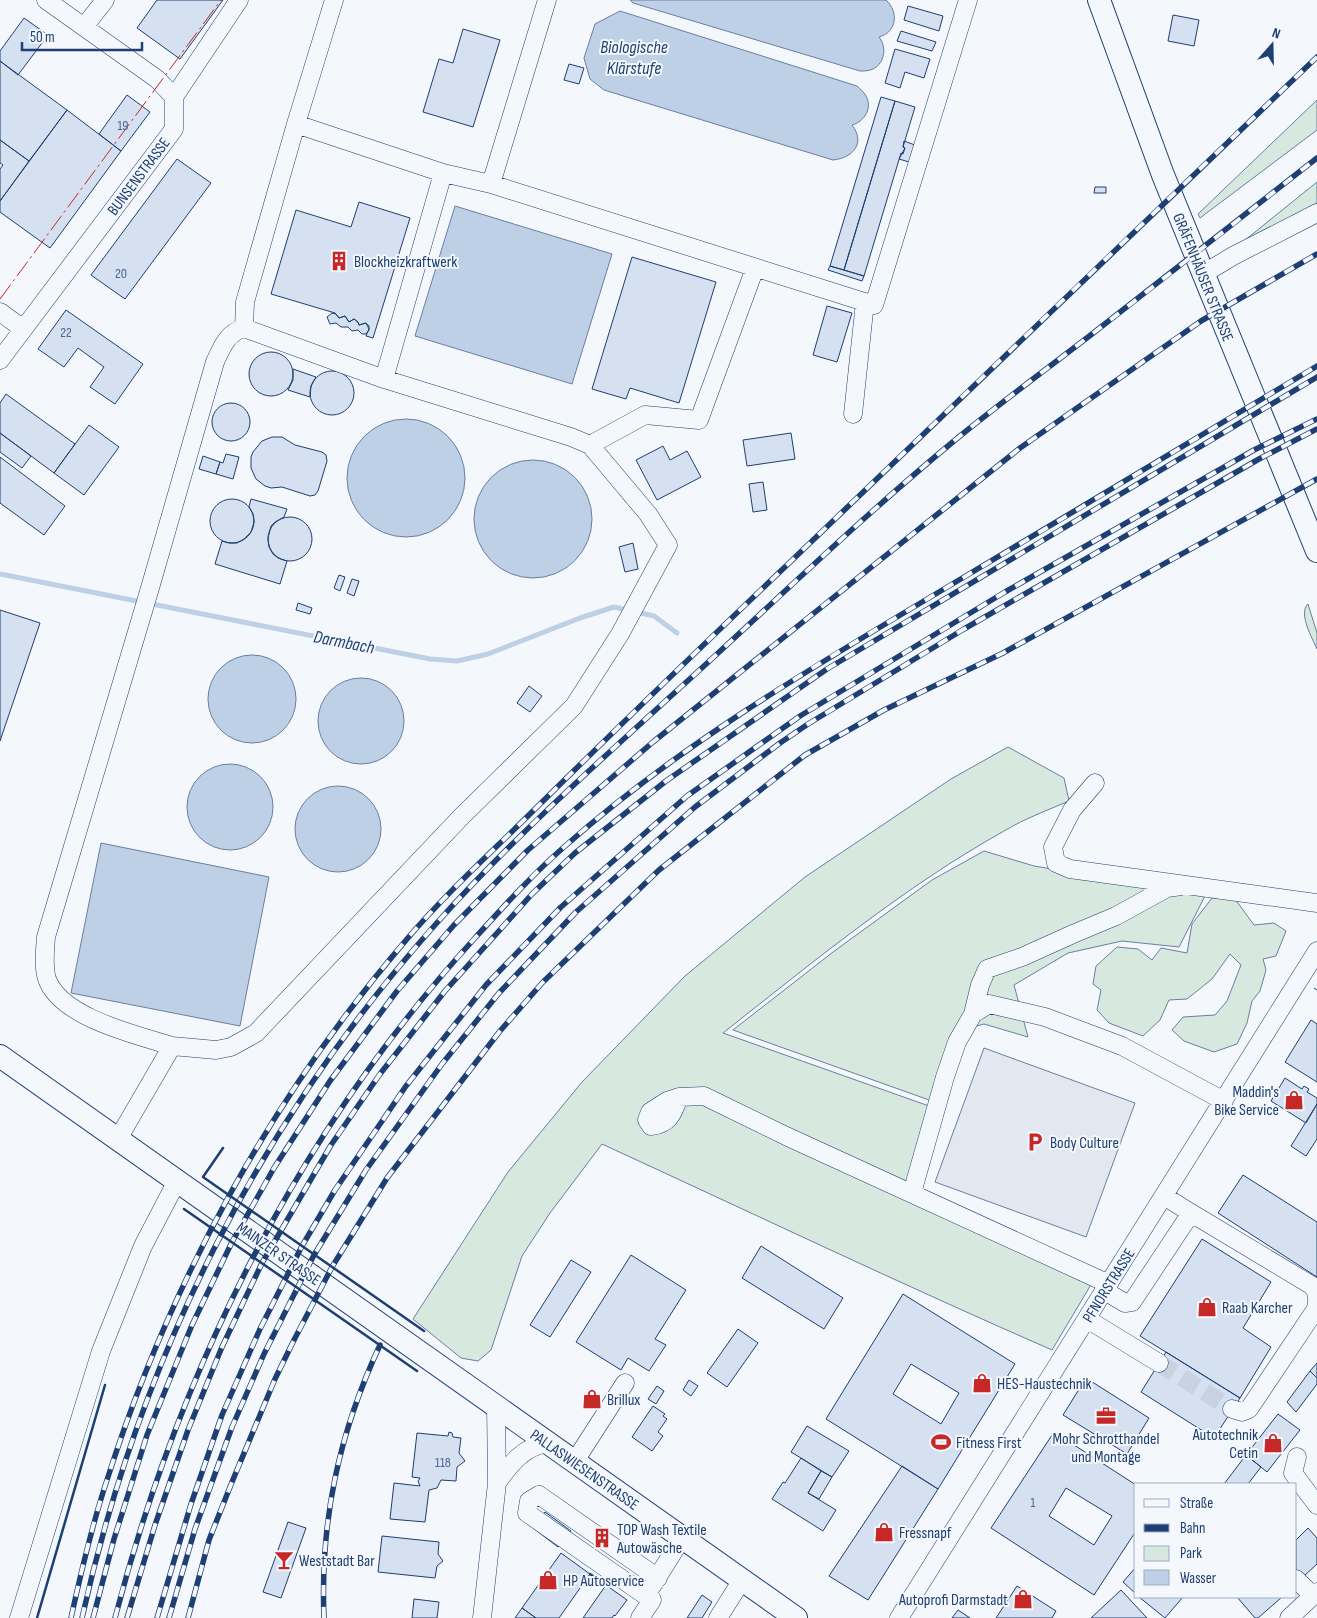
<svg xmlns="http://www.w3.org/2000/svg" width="1317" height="1618" font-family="'Sofia Sans Condensed',sans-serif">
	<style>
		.green { fill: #d7e8df; stroke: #687fa3 }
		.parking { fill: #e3e8f0; stroke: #687fa3 }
		.water { fill: #bed0e5; stroke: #687fa3 }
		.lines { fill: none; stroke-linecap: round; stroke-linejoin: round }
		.stream { stroke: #bed0e5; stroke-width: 5 }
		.building { fill: #d5e0f0; stroke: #1d3f73; fill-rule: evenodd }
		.minor-tunnel { stroke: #c9d2e0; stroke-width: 18; stroke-dasharray: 18 9; stroke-linecap: butt }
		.minor-casing { stroke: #1d3f73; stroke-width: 19 }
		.major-casing { stroke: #1d3f73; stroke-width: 24 }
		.minor { stroke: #f4f7fb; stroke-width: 18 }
		.major { stroke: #f4f7fb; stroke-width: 22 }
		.rail-casing { stroke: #1d3f73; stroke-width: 5.5 }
		.rail { stroke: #f4f7fb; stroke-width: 4; stroke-dasharray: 11; stroke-linecap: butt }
		.fence { stroke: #1d3f73; stroke-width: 1; stroke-dasharray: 6 2.5; stroke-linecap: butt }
		.wall { stroke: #1d3f73; stroke-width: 2.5 }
		.power { stroke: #c62828; stroke-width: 1; stroke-dasharray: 18 4 2.5 4; stroke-linecap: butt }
		.labels { text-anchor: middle; stroke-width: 4; stroke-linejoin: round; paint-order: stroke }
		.number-label { font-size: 14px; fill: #4b6792 }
		.street-label { font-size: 16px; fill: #1d3f73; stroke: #f4f7fb }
		.poi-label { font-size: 16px; fill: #1d3f73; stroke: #f4f7fb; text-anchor: start }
		.water-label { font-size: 18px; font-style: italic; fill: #1d3f73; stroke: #f4f7fb }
	</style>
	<rect width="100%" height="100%" fill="#f4f7fb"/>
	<path class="green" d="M 1317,100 L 1317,130 L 1200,218 L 1198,214 Z
		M 1317,182 L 1317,203 L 1271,227 L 1229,253 Z
		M 1308,604 L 1317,633 L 1317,649 C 1312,638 1298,613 1308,604 Z
		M 1008,747 L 1064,778 L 1069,801 C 1048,810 1024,819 1004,831 C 904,887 813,962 723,1033 L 929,1106 L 905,1194 L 1092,1283 L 1052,1350 C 901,1284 752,1213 602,1144 L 550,1213 L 522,1256 L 491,1350 L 478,1361 L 461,1358 L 413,1319 L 508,1172 L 582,1082 L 685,976 L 805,877 L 951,779 Z
		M 984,851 L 1034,866 L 1206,894 L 1179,947 L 1122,941 L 1068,953 L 1014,985 L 1028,1037 L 984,1024 L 954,1032 L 932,1101 L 733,1030 L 833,952 L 932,880 Z
		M 1212,898 L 1235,899 L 1254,925 L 1274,923 L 1286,931 L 1276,956 L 1263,959 L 1266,970 L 1260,991 L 1252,1001 L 1247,1023 L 1237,1044 L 1214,1052 L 1184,1041 L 1172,1030 L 1183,1017 L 1215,1015 L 1227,1001 L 1241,965 L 1230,954 L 1212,979 L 1187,999 L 1169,1000 L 1160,1020 L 1143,1036 L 1109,1023 L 1097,1010 L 1101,990 L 1093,984 L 1096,966 L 1117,947 L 1138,949 L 1152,960 L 1161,948 L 1187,953 L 1192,924 Z"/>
	<path class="parking" d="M 984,1048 L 1135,1103 L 1086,1237 L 935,1182 Z"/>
	<path class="water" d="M 630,0 L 886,0 C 899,12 897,32 879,37 C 887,47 885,63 873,69 C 869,71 864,71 860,71 L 633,3 Z
		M 620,11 L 857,86 C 860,89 864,92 866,96 C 873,108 864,122 852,125 C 866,143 853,158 833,160 L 604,90 L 590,79 L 584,58 L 595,24 Z
		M 455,206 L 612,254 L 572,384 L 415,336 Z
		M347 478a59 59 0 1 1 118 0a59 59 0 1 1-118 0Z
		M474 519a59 59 0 1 1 118 0a59 59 0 1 1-118 0Z
		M208 699a44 44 0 1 1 88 0a44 44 0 1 1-88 0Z
		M318 721a43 43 0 1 1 86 0a43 43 0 1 1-86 0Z
		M187 807a43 43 0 1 1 86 0a43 43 0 1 1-86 0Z
		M295 829a43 43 0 1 1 86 0a43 43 0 1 1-86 0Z
		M 101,843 L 269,877 L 240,1026 L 71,993 Z"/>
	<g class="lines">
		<path class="stream" d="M 0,574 L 430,659 L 457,661 L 488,654 L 580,618 L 614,607 L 654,616 L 677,633"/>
	</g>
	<path class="building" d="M 157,0 L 223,0 L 180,59 L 137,28 Z
		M 908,6 L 943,16 L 939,31 L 904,20 Z
		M 1173,15 L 1199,20 L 1194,46 L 1168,41 Z
		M 24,18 L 48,35 L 18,75 L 0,61 L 0,51 Z
		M 463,29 L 500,40 L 473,127 L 423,112 L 439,59 L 453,63 Z
		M 901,31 L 936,42 L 932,51 L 897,41 Z
		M 895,49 L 930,59 L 924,78 L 905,72 L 900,88 L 885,83 Z
		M 0,61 L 67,110 L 29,161 L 0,140 Z
		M 569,64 L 584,68 L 579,84 L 564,80 Z
		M 127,95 L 150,112 L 121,151 L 99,134 Z
		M 881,97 L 895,101 L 844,270 L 830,266 Z
		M 895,101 L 915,107 L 903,147 L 905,148 L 903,154 L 901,153 L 864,276 L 844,270 Z
		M 67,110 L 121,151 L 50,248 L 0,212 L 0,201 Z
		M 0,140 L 29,161 L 0,201 L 0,169 L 3,165 L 0,163 Z
		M 904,141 L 915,145 L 909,162 L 899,159 L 905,148 L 903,147 Z
		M 177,159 L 211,183 L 125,299 L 91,275 Z
		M 1095,187 L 1106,187 L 1106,193 L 1094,193 Z
		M 359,202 L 410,218 L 373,338 L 366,336 L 369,329 L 366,323 L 359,325 L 358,322 L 354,319 L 349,322 L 345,316 L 339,318 L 335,313 L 271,294 L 296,210 L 351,227 Z
		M 632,257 L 716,282 L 679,403 L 630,388 L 626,399 L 592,389 Z
		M 830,266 L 864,276 L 862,281 L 828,270 Z
		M 827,306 L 852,313 L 837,362 L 813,355 Z
		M 66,310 L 143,364 L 115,404 L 90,387 L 104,367 L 78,348 L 64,367 L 38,349 Z
		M 332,313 L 336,314 L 339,318 L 345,316 L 349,322 L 354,319 L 358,322 L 359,325 L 366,323 L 369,326 L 369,330 L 366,334 L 362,334 L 358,330 L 352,331 L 348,327 L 341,327 L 336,323 L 330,324 L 327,317 Z
		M249 374a22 22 0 1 1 44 0a22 22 0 1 1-44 0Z
		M 293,369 L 316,377 L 311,386 L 310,397 L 288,390 L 293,380 Z
		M310 393a22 22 0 1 1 44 0a22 22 0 1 1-44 0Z
		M 6,394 L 75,444 L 54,473 L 0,433 L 0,403 Z
		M212 422a19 19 0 1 1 38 0a19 19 0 1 1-38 0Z
		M 89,425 L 119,447 L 84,495 L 54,473 Z
		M 0,433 L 31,456 L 22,468 L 0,452 Z
		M 791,433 L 795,459 L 747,466 L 743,440 Z
		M 272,437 L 282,437 L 295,445 L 322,452 L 326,455 L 327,461 L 318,491 L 315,495 L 310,496 L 282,487 L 271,488 L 265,486 L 256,479 L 251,468 L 251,457 L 253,452 L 262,441 Z
		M 663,446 L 670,460 L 687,451 L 701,477 L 657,500 L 636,460 Z
		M 226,454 L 239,457 L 233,479 L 216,474 L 220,462 L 223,463 Z
		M 203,456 L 220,462 L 216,474 L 199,469 Z
		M 0,457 L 65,506 L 44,535 L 0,503 Z
		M 763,482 L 767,510 L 753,512 L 749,484 Z
		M210 521a22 22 0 1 1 44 0a22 22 0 1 1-44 0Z
		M 251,499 L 287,509 L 284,517 L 275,522 L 271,526 L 268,538 L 269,547 L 273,554 L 278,558 L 287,561 L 280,584 L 215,564 L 222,541 L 229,543 L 237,543 L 244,539 L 251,532 L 254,522 L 253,514 L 249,507 Z
		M268 539a22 22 0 1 1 44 0a22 22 0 1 1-44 0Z
		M 633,543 L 638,569 L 625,572 L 619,547 Z
		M 339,575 L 345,577 L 340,591 L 334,588 Z
		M 352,579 L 359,581 L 354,596 L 347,593 Z
		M 298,603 L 312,608 L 310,614 L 296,610 Z
		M 0,610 L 40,623 L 0,741 Z
		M 529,686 L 542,696 L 530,712 L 517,703 Z
		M 1311,1020 L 1317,1024 L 1317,1082 L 1285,1062 Z
		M 1285,1078 L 1302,1089 L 1304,1086 L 1309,1089 L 1307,1092 L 1317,1098 L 1317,1104 L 1306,1123 L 1271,1101 Z
		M 1317,1104 L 1317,1139 L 1306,1156 L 1291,1146 Z
		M 1243,1175 L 1317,1222 L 1317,1277 L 1218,1213 Z
		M 1202,1239 L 1271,1282 L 1243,1328 L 1271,1347 L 1240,1398 L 1140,1336 Z
		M 761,1246 L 843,1298 L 824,1329 L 742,1278 Z
		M 631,1255 L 686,1290 L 655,1339 L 666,1345 L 649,1371 L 628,1358 L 621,1370 L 576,1342 Z
		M 571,1260 L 591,1272 L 550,1337 L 530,1325 Z
		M 903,1294 L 1015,1364 L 938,1489 L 826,1419 ZM 911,1364 L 959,1393 L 941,1424 L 893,1394 Z
		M 738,1329 L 758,1343 L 727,1387 L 707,1373 Z
		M 1166,1352 L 1240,1398 L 1214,1438 L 1141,1392 Z
		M 1317,1363 L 1317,1378 L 1310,1371 Z
		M 1310,1371 L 1317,1378 L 1317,1384 L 1296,1412 L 1287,1402 Z
		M 1086,1378 L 1149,1418 L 1127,1454 L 1063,1415 Z
		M 689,1380 L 698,1386 L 691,1396 L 683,1390 Z
		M 657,1386 L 664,1391 L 656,1404 L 648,1399 Z
		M 653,1406 L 665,1414 L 663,1416 L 667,1419 L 658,1432 L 663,1436 L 652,1451 L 632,1437 Z
		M 1278,1414 L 1300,1430 L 1267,1472 L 1246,1455 Z
		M 807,1426 L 849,1451 L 832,1477 L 791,1452 Z
		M 449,1432 L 452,1433 L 453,1437 L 461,1438 L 459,1453 L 465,1461 L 457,1467 L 456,1481 L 441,1480 L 437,1488 L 429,1490 L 425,1522 L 390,1519 L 394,1483 L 420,1486 L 418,1481 L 420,1478 L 412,1477 L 417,1433 L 448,1436 Z
		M 1054,1432 L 1136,1485 L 1136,1531 L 1094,1595 L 991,1528 ZM 1066,1488 L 1112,1516 L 1094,1545 L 1049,1516 Z
		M 1246,1455 L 1261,1467 L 1248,1484 L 1224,1484 Z
		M 801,1458 L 821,1471 L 808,1493 L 836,1510 L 823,1531 L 772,1499 L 783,1482 L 785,1483 Z
		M 902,1466 L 938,1489 L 868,1600 L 829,1576 Z
		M 821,1471 L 832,1477 L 819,1499 L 808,1493 Z
		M 545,1512 L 571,1531 L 558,1547 L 533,1528 Z
		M 288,1522 L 306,1528 L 281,1598 L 263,1592 Z
		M 1308,1528 L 1317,1538 L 1317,1564 L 1303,1577 L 1296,1569 L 1296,1540 Z
		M 382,1536 L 439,1542 L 438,1554 L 443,1561 L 437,1566 L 435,1578 L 378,1572 Z
		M 561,1553 L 590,1574 L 559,1618 L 536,1618 L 522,1608 Z
		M 1136,1567 L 1136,1594 L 1123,1582 Z
		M 606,1585 L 627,1600 L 615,1616 L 614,1615 L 612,1618 L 583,1618 Z
		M 1017,1586 L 1056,1611 L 1052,1618 L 996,1618 Z
		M 1121,1590 L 1147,1618 L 1091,1618 Z
		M 702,1595 L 712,1602 L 702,1618 L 687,1618 Z
		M 1139,1597 L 1183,1597 L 1165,1618 Z
		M 1237,1597 L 1282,1597 L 1258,1618 L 1255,1618 Z
		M 414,1599 L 439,1602 L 437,1618 L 412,1618 Z
		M 522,1608 L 536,1618 L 515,1618 Z
		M 958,1610 L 970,1618 L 952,1618 Z"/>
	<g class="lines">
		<path class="minor-tunnel" d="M 1159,1363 L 1232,1409"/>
		<defs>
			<path id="minor" d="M 84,27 L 105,0
				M 174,97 L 239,0
				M 296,124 L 334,0
				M 491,184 L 547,0
				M 1203,274 L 1233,256 L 1317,213
				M 0,312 L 22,328
				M 244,328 L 245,302 L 296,124 L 443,173 L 491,184 L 874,305 L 968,0
				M 0,360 L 174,129 L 174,97 L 157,79 L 46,0
				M 384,379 L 443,173
				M 853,414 L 865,302
				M 590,445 L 645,415 L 699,420 L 755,268
				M 1095,783 L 1072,810 L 1053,847 L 1056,863 L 1070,869 L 1317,903
				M 973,1014 L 980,985 L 987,969 L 1022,957 L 1073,934 L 1116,916 L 1167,888 L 1181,886
				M 679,1097 C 673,1113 670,1124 651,1126 L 647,1120 L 650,1112 L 667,1101 L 679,1097 L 704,1096 L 786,1136 L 1109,1284
				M 118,1139 L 172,1046 C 137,1035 61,1018 47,979 C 43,966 45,950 46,937 L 150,588 L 215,362 C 222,347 227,333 244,328 L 384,379 L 571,437 L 590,445 L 648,514 L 668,545 L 620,634 L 574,706 L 461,817 L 256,1033 L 231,1047 L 216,1050 L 172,1046
				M 912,1193 L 945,1077 L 957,1042 L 973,1014 L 989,1004 L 1045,1017 L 1122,1046 L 1224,1101
				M 1191,1213 L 1311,1285 L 1316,1291 L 1317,1298
				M 1105,1291 L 1125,1303 L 1132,1302 L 1191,1213 L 1164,1196
				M 1087,1319 L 1159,1363
				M 1232,1409 L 1242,1412 L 1249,1409 L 1316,1309 L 1317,1301
				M 1297,1457 L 1293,1473 L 1317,1505
				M 575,1461 L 625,1383
				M 497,1483 C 510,1464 525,1445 549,1443
				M 1296,1579 L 1313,1596
				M 652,1586 L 682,1538
				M 19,1618 L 101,1351 L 143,1246 L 177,1181
				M 482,1618 L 497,1483 L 496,1405
				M 640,1618 L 652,1600 L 527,1513 L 529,1501 L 539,1495 L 658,1578
				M 718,1618 L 742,1580
				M 899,1618 L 1317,951
				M 1289,1618 L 1317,1592"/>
			<path id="major" d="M 1099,0 L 1163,175 L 1317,551
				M 0,1056 L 796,1618"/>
		</defs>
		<use href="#minor" class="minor-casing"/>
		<use href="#major" class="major-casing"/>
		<use href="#minor" class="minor"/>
		<use href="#major" class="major"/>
		<defs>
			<path id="rail" d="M 71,1618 C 81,1572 92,1525 107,1480 C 170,1282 272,1096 407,939 C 447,892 493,851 536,808 C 619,726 702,646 786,566 C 963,396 1140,226 1317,57
				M 82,1618 C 139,1361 259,1122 435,925 C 518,832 612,750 704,666 C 789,588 871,509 960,436 C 1003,401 1048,368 1092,334 C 1167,276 1242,217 1317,158
				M 93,1618 L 114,1539 L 147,1435 L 192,1325 L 232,1242 L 274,1168 L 330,1081 L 397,991 L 454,925 L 528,850 L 653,742 L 1020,448 L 1201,321 L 1317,254
				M 115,1618 C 180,1368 300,1129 475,938 C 504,906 532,875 564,847 C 679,745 813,667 944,589 C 1069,515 1193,440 1317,366
				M 127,1618 L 155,1525 L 188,1430 L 222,1347 L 262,1263 L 331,1145 L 380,1074 L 445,991 L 532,894 L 575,853 L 666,781 L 827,669 L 1317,377
				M 157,1618 L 191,1504 L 222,1415 L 260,1329 L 302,1246 L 335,1190 L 406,1086 L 486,985 L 561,907 L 687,796 L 800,716 L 1005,592 L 1254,450 L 1317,419
				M 169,1618 L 195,1529 L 232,1427 L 264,1354 L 314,1255 L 366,1170 L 442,1064 L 499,993 L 576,912 L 695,807 L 780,743 L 808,724 L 964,629 L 1207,489 L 1259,459 L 1317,429
				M 188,1618 L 209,1540 L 232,1482 L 275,1379 L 294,1340 L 332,1267 L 387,1178 L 500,1031 L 543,982 L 659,870 L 805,755 L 884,710 L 1003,653 L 1317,479
				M 324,1618 C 320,1520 339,1433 380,1345"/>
		</defs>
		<use href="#rail" class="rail-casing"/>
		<use href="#rail" class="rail"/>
		<path class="fence" d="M 1314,988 L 1317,990"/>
		<path class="wall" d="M 223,1148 L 203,1177 L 424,1331
			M 184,1209 L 417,1371
			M 590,1574 L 606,1585
			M 37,1618 L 105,1385"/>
		<path class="power" d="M 0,299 L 221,0"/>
	</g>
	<defs>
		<symbol id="building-bare" viewBox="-9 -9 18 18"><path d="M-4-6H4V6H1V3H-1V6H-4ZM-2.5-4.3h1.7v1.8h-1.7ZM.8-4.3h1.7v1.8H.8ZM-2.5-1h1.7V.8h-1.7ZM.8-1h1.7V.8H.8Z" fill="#c62828" stroke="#f4f7fb" stroke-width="2.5" paint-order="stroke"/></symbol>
		<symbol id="shop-bare" viewBox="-9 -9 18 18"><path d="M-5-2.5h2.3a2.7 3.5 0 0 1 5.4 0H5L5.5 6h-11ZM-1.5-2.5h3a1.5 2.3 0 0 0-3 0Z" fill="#c62828" stroke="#f4f7fb" stroke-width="2.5" paint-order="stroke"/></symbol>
		<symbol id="parking-bare" viewBox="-9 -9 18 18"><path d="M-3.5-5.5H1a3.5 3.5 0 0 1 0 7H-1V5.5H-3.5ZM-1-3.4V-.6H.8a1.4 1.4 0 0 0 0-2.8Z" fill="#c62828" stroke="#f4f7fb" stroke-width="2.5" paint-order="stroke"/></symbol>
		<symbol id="office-bare" viewBox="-9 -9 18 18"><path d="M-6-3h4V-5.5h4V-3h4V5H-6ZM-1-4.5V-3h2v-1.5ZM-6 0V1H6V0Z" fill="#c62828" stroke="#f4f7fb" stroke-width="2.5" paint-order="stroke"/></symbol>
		<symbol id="stadium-bare" viewBox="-9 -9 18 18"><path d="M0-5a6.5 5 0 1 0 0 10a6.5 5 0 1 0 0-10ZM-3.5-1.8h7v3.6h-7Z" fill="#c62828" stroke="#f4f7fb" stroke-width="2.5" paint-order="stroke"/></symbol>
		<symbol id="bar-bare" viewBox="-9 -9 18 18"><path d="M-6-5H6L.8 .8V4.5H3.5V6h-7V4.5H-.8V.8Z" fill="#c62828" stroke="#f4f7fb" stroke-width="2.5" paint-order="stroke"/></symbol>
	</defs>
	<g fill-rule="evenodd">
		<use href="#building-bare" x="325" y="247" width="28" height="28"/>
		<use href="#shop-bare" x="1280" y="1086" width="28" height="28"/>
		<use href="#parking-bare" x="1021" y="1128" width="28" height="28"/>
		<use href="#shop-bare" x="1193" y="1293" width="28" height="28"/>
		<use href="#shop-bare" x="968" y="1369" width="28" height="28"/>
		<use href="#shop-bare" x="578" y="1385" width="28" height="28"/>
		<use href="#office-bare" x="1092" y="1402" width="28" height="28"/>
		<use href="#stadium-bare" x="927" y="1428" width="28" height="28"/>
		<use href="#shop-bare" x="1259" y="1429" width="28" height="28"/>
		<use href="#shop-bare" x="870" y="1518" width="28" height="28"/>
		<use href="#building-bare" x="588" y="1524" width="28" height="28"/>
		<use href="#bar-bare" x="270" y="1546" width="28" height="28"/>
		<use href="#shop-bare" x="534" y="1566" width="28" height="28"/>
		<use href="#shop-bare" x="1009" y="1585" width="28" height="28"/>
	</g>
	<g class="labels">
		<g class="number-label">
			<text x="123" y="130">19</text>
			<text x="121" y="278">20</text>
			<text x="66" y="337">22</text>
			<text x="443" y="1467">118</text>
			<text x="1033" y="1507">1</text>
		</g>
		<g class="street-label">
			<text transform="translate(138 176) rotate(-53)" y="6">BUNSENSTRASSE</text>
			<text transform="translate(1204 277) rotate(68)" y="6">GRÄFENHÄUSER STRASSE</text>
			<text transform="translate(279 1253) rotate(35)" y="6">MAINZER STRASSE</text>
			<text transform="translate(1108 1285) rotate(-58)" y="6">PFNORSTRASSE</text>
			<text transform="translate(585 1469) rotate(35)" y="6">PALLASWIESENSTRASSE</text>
		</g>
		<g class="poi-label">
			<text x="354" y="267">Blockheizkraftwerk</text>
			<text x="1279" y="1097" text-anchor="end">Maddin's<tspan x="1279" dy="18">Bike Service</tspan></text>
			<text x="1050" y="1148">Body Culture</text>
			<text x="1222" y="1313">Raab Karcher</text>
			<text x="997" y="1389">HES-Haustechnik</text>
			<text x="607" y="1405">Brillux</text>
			<text x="1258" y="1440" text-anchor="end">Autotechnik<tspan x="1258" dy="18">Cetin</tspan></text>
			<text x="1106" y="1444" text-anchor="middle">Mohr Schrotthandel<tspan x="1106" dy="18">und Montage</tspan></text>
			<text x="956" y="1448">Fitness First</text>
			<text x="617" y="1535">TOP Wash Textile<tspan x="617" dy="18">Autowäsche</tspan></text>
			<text x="899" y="1538">Fressnapf</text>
			<text x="299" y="1566">Weststadt Bar</text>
			<text x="563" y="1586">HP Autoservice</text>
			<text x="1008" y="1605" text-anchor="end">Autoprofi Darmstadt</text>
		</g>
		<g class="water-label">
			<text x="634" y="53">Biologische<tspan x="634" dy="21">Klärstufe</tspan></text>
			<text transform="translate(344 642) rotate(11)" y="6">Darmbach</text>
		</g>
	</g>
	<rect x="1134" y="1483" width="162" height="115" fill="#f4f7fb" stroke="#9eadc5"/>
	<rect x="1144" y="1499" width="25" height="8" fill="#f4f7fb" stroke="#9eadc5"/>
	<text x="1180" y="1508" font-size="15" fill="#1d3f73">Straße</text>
	<rect x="1144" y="1524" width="25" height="8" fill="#1d3f73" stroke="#9eadc5"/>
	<text x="1180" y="1533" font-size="15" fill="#1d3f73">Bahn</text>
	<rect x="1144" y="1546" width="25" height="15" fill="#d7e8df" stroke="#9eadc5"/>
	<text x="1180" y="1558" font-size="15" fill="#1d3f73">Park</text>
	<rect x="1144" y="1570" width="25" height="15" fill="#bed0e5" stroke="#9eadc5"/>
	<text x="1180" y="1583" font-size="15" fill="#1d3f73">Wasser</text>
	<g transform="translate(1272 45) rotate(20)" stroke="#f4f7fb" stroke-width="4" paint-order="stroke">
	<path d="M0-4L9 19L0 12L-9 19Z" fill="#1d3f73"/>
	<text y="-8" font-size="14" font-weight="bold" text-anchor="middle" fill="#1d3f73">N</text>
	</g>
	<path d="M22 42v8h120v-8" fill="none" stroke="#1d3f73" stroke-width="2.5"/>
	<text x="30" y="42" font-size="15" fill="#1d3f73" stroke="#f4f7fb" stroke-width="4" paint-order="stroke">50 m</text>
</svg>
